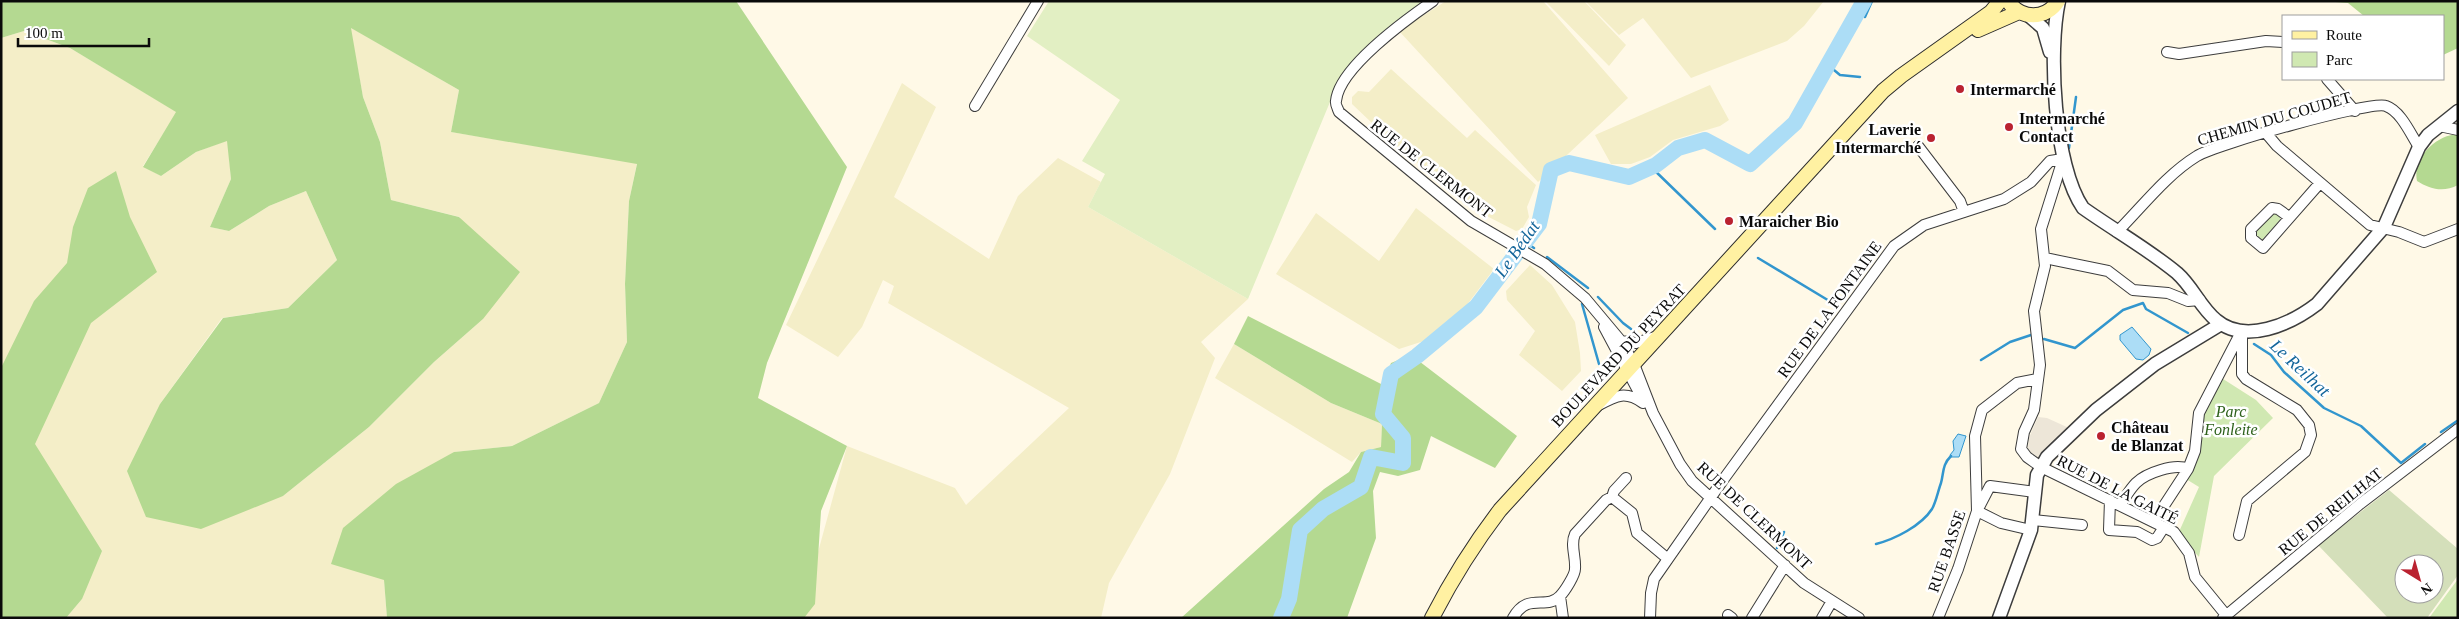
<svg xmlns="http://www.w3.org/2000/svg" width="2459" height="619" font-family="'Times New Roman',serif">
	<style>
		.farmland { fill: #f4eec8 }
		.green { fill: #d0e8b2 }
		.forest { fill: #b4d991 }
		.cemetery { fill: #d4dfba; fill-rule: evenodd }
		.pitch { fill: #e2efc3 }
		.plaza { fill: #ede6d8 }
		.water { fill: #acddf6; stroke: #3296ce }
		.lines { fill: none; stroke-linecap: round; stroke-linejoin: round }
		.stream { stroke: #3296ce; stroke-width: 2.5 }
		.river { stroke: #acddf6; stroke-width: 16 }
		.minor-casing { stroke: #3d3d3d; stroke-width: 12 }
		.tertiary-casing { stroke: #3d3d3d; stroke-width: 15 }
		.secondary-casing { stroke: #2c2c2c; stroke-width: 16 }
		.minor { stroke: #fff; stroke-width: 10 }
		.tertiary { stroke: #fff; stroke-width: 12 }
		.secondary { stroke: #fff1a2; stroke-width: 14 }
		.poi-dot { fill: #ba2230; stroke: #fff; stroke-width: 2 }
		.labels { text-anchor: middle; stroke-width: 5; stroke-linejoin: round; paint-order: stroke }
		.poi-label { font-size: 16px; font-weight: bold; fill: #0a0a0a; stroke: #fff; text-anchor: start }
		.street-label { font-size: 16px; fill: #0a0a0a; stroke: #fff }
		.park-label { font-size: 16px; font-style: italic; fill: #2d611b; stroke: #fff }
		.water-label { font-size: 18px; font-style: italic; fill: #14669b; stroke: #fff }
	</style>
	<rect width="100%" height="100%" fill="#fff9e7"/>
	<path class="farmland" d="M 1446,1 L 1543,1 L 1628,98 L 1538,182 L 1399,31 Z
		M 1545,1 L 1584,1 L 1626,45 L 1609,66 Z
		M 1585,1 L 1824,1 L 1804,26 L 1787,41 L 1691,78 L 1643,18 L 1619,35 Z
		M 350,27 L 459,90 L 451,132 L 637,163 L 629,201 L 625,284 L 627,342 L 599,403 L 512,446 L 454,452 L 384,580 L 387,618 L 66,618 L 82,599 L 1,451 L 1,38 L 24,31 L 70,48 L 177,112 L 143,166 L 161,176 L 196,152 L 228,140 L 231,179 L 210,227 L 229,231 L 269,206 L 306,191 L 337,260 L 288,308 L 222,318 L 160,404 L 283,496 L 369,427 L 434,362 L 483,319 L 460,217 L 391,200 L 380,142 L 363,97 Z
		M 1391,69 L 1467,138 L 1475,130 L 1536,185 L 1527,207 L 1529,217 L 1522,229 L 1516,231 L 1477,211 L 1393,143 L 1352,104 L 1352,97 L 1358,91 L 1369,92 Z
		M 902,83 L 936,107 L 894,197 L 989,259 L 1018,196 L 1058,158 L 1101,182 L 1088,207 L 1248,299 L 1201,342 L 1215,358 L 1170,474 L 1109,583 L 1101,618 L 800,618 L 847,446 L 955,488 L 966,505 L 1069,408 L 888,303 L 894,286 L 883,280 L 862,327 L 838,357 L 786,325 Z
		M 1710,85 L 1729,120 L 1720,126 L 1673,140 L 1650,157 L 1631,164 L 1611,164 L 1595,135 Z
		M 1416,208 L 1494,269 L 1454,322 L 1427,340 L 1399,349 L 1276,274 L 1316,213 L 1379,261 Z
		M 1530,265 L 1552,285 L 1575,322 L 1580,353 L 1581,371 L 1562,391 L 1519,355 L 1535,331 L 1507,300 L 1506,291 Z
		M 1234,344 L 1331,403 L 1382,424 L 1381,447 L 1361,452 L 1352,462 L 1215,378 Z"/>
	<path class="green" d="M 2276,212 L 2280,216 L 2280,220 L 2262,240 L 2257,239 L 2254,231 L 2270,213 Z
		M 2220,377 L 2256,400 L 2273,418 L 2214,476 L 2199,557 L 2178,534 L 2199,487 L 2186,479 L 2201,414 Z
		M 2458,579 L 2458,618 L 2429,618 Z"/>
	<path class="forest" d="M 1,1 L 736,1 L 847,167 L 767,363 L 758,398 L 847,446 L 821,511 L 815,604 L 804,618 L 387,618 L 384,580 L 331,564 L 343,528 L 396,484 L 454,452 L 512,446 L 599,403 L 627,342 L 625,284 L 629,201 L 637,164 L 451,132 L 459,90 L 351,28 L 363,97 L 380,142 L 391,200 L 459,217 L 520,272 L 483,319 L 434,362 L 369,427 L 283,496 L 201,529 L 146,517 L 127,471 L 160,404 L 223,318 L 288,308 L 337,260 L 306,191 L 269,206 L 229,231 L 210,227 L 231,179 L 227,141 L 196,152 L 161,176 L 143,167 L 176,112 L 70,48 L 24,31 L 1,38 Z
		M 2323,1 L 2458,1 L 2458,48 L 2443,55 L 2443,16 L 2364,16 L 2348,3 Z
		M 2458,134 L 2458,185 C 2443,193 2430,189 2417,181 C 2412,158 2436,135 2458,134 Z
		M 116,171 L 130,217 L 157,272 L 91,323 L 35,444 L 102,551 L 82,599 L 66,618 L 1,618 L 1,368 L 34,301 L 67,263 L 73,227 L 88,188 Z
		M 1248,316 L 1383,385 L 1391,363 L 1411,355 L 1517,436 L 1495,468 L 1431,436 L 1420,470 L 1398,476 L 1380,472 L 1373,491 L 1376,538 L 1347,618 L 1181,618 L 1324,489 L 1349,472 L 1361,452 L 1381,447 L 1382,424 L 1331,403 L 1234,344 Z"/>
	<path class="cemetery" d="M 2389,490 L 2458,549 L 2458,575 L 2427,618 L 2388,618 L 2318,545 ZM 2404,564 L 2434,564 L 2434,594 L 2404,594 Z"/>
	<path class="pitch" d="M 1049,1 L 1425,1 L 1395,23 L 1355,63 L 1330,102 L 1248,299 L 1088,207 L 1105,174 L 1082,161 L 1120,100 L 1027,36 Z"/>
	<path class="plaza" d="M 2038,417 L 2047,418 L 2069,428 L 2041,457 L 2035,460 L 2028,453 L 2028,447 L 2029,438 Z"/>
	<path class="water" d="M 2132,327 L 2151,349 L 2149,355 L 2143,360 L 2136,359 L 2120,340 L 2120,335 Z
		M 1958,434 L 1966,436 L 1959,457 L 1951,457 L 1950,455 L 1954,450 L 1953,441 Z"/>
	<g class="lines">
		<path class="stream" d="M 1865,17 L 1872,1
			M 1828,65 L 1840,75 L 1860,77
			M 2069,148 L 2076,97
			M 1651,167 L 1715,229
			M 1525,249 L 1528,244 L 1534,248
			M 1547,257 L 1588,288
			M 1758,258 L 1836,305
			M 1598,297 L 1623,323 L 1631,329
			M 1582,304 L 1599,364
			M 2044,339 L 2075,348 L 2123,310 L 2143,303 L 2146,309 L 2188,333
			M 2254,344 L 2271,355 L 2284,372 L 2324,408 L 2361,426 L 2401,463 L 2425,444
			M 1981,360 L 2010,342 L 2031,335
			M 2441,432 L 2457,421
			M 1876,544 C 1895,539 1921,526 1932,509 C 1936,502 1938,491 1941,483 C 1944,472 1942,465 1951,456
			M 1777,548 L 1784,532"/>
		<path class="river" d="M 1281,618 L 1289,599 L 1300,530 L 1323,509 L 1361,487 L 1371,457 L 1403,463 L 1403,438 L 1383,414 L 1391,374 L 1417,356 L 1476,307 L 1539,224 L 1551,170 L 1569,163 L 1629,177 L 1656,165 L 1678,148 L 1705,140 L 1750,164 L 1795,123 L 1864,1"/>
		<defs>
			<path id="minor" d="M 1433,1 C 1407,19 1339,68 1336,101 C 1335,104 1338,109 1339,112 L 1471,221 L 1545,264 L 1585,298 L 1621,341 L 1634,364 L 1653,413 L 1680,464 L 1692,481 L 1804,583 L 1859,618
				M 2167,52 L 2179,54 L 2266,41 L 2283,42
				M 2327,79 L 2355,111
				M 975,106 L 1038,1
				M 2439,126 L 2458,130
				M 2266,133 L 2277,146 L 2370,225 L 2399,232 L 2424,242 L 2458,229
				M 1918,146 L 1960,201 L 1964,212
				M 2289,217 L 2278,209 L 2272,208 L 2251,229 L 2251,238 L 2263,248 L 2320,183
				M 2117,232 C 2142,207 2166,175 2197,156 C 2214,145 2372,100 2386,106 C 2401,111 2411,135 2419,147
				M 2045,258 L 2108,271 L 2133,290 L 2168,293 L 2188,301 L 2200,300
				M 1604,327 L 1644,402
				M 1621,341 L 1636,343 L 1658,336
				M 1599,405 C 1617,395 1626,391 1643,403
				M 1612,497 L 1614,491 L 1626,478
				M 2110,500 L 2109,530 L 2137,532 L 2152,540 L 2157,538 L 2164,527
				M 2120,505 C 2125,498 2130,489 2136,483 C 2146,473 2175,463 2188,469
				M 2033,520 L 2082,525
				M 2154,521 L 2188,469 L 2195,451 L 2199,413 L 2241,332
				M 2031,530 L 2001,523 L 1977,511 L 1990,486 L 2035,492
				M 2239,535 L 2247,501 L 2305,452 L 2311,435 L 2309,425 L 2297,410 L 2246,379 L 2242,374 L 2242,331
				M 1560,596 L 1563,618
				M 1728,615 L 1732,618
				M 1513,618 C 1528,591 1546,611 1560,596 C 1565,591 1575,575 1575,569 C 1576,556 1570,545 1575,534 L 1606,500 L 1612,497 L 1632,513 L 1637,533 L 1668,559
				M 1650,618 L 1651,593 L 1654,579 L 1723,480 L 1894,246 L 1924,225 L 2004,199 L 2031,182 L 2050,161 L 2063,159 L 2041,229 L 2045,266 L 2034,311 L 2040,365 L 2034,410 L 2024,432 L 2021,449 L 2027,457 L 2041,467 L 2174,532 L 2189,553 L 2195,577 L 2226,615
				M 1752,618 L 1785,565
				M 1822,618 L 1832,601
				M 1938,618 L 1958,569 L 1977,511 L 1975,436 L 1982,410 L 2017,383 L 2037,379
				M 2223,618 L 2360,504 L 2458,429"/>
			<path id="tertiary" d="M 2059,1 C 2048,51 2054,166 2083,208 C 2114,230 2148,249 2177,273 C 2193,287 2200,307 2216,320 C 2245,345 2291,324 2317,304 L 2384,227 L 2419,147 L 2428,135 L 2458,111
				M 2028,15 L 2043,28 L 2050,52
				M 1999,618 L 2031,530 L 2037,475 L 2047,457 L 2096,410 L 2155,364 L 2221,324"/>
			<path id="secondary" d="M 2008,1 C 2021,20 2046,20 2058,1
				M 1978,30 L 2019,12
				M 1432,618 C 1452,579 1474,544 1500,510 L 1883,91 L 1901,76 L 1991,12 L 2000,1"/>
		</defs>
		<use href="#minor" class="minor-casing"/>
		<use href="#tertiary" class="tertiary-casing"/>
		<use href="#secondary" class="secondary-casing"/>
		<use href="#minor" class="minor"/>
		<use href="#tertiary" class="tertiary"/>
		<use href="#secondary" class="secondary"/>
	</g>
	<g class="poi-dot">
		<circle cx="1960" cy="89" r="5"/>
		<circle cx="2009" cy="127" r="5"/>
		<circle cx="1931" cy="138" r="5"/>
		<circle cx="1729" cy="221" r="5"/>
		<circle cx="2101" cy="436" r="5"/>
	</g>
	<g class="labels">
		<g class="poi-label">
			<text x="1970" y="95">Intermarché</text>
			<text x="2019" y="124">Intermarché<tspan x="2019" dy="18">Contact</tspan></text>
			<text x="1921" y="135" text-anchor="end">Laverie<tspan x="1921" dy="18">Intermarché</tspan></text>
			<text x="1739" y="227">Maraicher Bio</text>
			<text x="2111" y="433">Château<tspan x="2111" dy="18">de Blanzat</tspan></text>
		</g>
		<g class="street-label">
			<text transform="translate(2274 118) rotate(-16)" y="6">CHEMIN DU COUDET</text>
			<text transform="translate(1432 168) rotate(38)" y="6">RUE DE CLERMONT</text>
			<text transform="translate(1829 309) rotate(-54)" y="6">RUE DE LA FONTAINE</text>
			<text transform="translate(1618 355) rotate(-47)" y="6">BOULEVARD DU PEYRAT</text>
			<text transform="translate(2118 489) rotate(27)" y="6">RUE DE LA GAITÉ</text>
			<text transform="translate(2330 511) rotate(-39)" y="6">RUE DE REILHAT</text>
			<text transform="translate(1755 515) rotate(43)" y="6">RUE DE CLERMONT</text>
			<text transform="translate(1946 551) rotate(-71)" y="6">RUE BASSE</text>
		</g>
		<g class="park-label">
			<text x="2231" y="417">Parc<tspan x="2231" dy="18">Fonleite</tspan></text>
		</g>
		<g class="water-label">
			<text transform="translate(1517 249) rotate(-55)" y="6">Le Bédat</text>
			<text transform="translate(2300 368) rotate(43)" y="6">Le Reilhat</text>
		</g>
	</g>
	<rect width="2459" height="619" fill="none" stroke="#0a0a0a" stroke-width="5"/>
	<rect x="2282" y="15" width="162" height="65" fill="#ffffff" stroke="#9d9d9d"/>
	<rect x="2292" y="31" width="25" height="8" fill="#fff1a2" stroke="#9d9d9d"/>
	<text x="2326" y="40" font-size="15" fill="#0a0a0a">Route</text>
	<rect x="2292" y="52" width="25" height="15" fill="#d0e8b2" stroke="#9d9d9d"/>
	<text x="2326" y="65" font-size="15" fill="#0a0a0a">Parc</text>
	<g transform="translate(2419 579) rotate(143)"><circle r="24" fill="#ffffff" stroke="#9d9d9d"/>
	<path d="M0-4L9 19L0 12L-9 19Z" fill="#ba2230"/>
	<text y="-8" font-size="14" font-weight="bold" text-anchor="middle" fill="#0a0a0a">N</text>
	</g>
	<path d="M18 38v8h131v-8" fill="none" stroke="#0a0a0a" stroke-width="2.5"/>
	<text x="25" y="38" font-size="15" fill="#0a0a0a" stroke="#ffffff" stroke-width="4" paint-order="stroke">100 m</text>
</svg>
